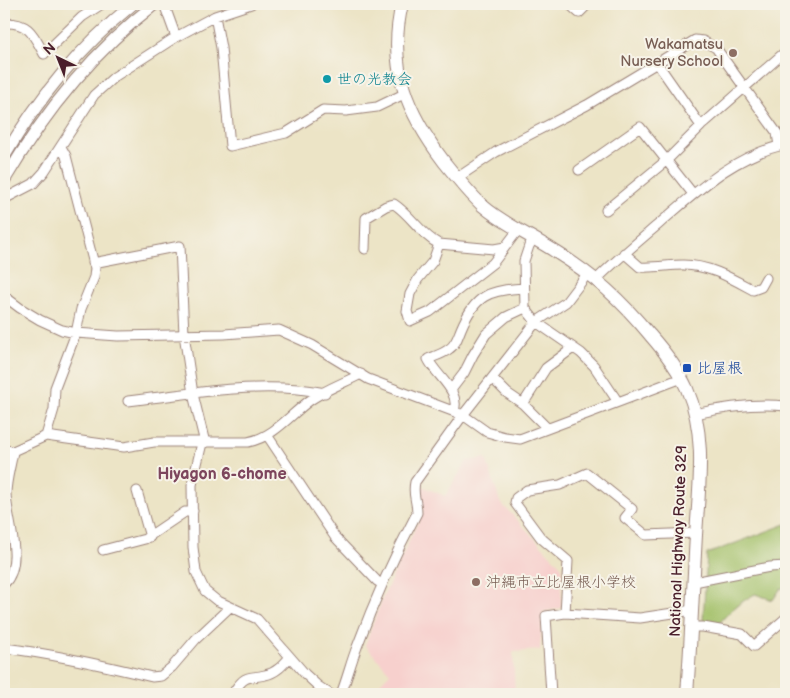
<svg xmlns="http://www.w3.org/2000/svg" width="790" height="698" font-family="'Balsamiq Sans','Klee One',sans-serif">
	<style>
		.built { fill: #f7d0cd }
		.green { fill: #a2c068; stroke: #76704a }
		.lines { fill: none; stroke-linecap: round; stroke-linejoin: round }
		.minor-casing { stroke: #9b8278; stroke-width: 11 }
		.major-casing { stroke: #9b8278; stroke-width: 13 }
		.highway-casing { stroke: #9b8278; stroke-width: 14 }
		.minor { stroke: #fff; stroke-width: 9 }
		.major { stroke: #fff; stroke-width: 11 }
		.highway { stroke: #fff; stroke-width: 12 }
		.education-dot { fill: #8d6e63; stroke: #f7f3e8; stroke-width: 2 }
		.culture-dot { fill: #0f9aa8; stroke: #f7f3e8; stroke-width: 2 }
		.transit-dot { fill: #1a4fb4; stroke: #f7f3e8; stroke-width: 2 }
		.labels { text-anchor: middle; stroke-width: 4; stroke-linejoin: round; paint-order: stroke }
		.education-label { font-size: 15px; fill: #785e54; stroke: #f7f3e8; text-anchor: end }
		.culture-label { font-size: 15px; fill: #0d838f; stroke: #f7f3e8; text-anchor: start }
		.transit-label { font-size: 15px; fill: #164399; stroke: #f7f3e8; text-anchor: start }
		.street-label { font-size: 15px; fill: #4a1f2b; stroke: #f7f3e8 }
		.neighbourhood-label { font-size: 16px; font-weight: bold; fill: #7d465d; stroke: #f7f3e8 }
	</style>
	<rect width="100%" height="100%" fill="#f7f3e8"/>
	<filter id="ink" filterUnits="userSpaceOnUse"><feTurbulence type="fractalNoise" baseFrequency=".02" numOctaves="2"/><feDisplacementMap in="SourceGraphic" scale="10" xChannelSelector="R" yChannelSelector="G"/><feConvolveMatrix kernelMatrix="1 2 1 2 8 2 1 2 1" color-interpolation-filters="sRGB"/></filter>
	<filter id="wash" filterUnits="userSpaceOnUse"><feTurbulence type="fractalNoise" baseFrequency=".0096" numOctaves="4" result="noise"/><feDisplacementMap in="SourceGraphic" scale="20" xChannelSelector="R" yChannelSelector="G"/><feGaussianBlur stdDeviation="1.12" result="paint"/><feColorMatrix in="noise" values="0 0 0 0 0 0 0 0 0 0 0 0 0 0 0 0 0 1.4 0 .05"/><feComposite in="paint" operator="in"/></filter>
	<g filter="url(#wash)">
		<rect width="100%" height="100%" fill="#ece4c6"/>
		<path class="built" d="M 486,458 L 500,502 L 562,567 L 561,608 L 543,612 L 540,650 L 513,652 L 515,694 L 369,694 L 390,673 L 365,645 L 383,597 L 423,511 L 418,490 L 422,486 L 445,496 L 467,461 Z"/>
		<path class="green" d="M 786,524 L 786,589 L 781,588 L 773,600 L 755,594 C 739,603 729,611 718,625 L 703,621 L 707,554 Z"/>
	</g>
	<g filter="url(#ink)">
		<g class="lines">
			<defs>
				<path id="minor" d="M 164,4 L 176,37
					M 569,4 L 579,13 L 588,4
					M 215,16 L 221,48 L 230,146 L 286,133 L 323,110 L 346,111 L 377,107 L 404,94
					M 4,23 C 29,22 33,34 44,54 L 82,17 L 102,4
					M 701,126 L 657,63 L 695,40 L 703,41 L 716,48 L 777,133 L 779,146
					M 579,170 L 640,127 L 693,194
					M 457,178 L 496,152 L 587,105 L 657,63
					M 4,199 L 33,184 L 44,172 L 94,95 L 114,77 L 176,37 L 215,16 L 251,4
					M 606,210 L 667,160 L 701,126 L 786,51
					M 533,239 L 529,246 L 524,261 L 525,308 L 536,322 L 581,353 L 594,366 L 618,402
					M 439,244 L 433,261 L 418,279 L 410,294 L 407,311 L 410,321 L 430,312 L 493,263 L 518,230
					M 365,249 L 366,218 L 386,206 L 394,204 C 411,215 421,235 439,244 L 494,249 L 505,247
					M 624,253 L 640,267 C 655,268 669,265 683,265 C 709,265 731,278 753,290 L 761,287 L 766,278
					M 93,263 L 180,246 L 184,334 L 193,394 L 205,443
					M 597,279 C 617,259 639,241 660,223 C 701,188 732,157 786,144
					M 4,296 L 20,308 L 40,320 L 62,330 L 76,333 L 118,336 L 224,334 L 279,330 L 312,345 L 368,379 L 463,415 L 487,432 L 505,437 L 520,439 L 682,378
					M 492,378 L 507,393 L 523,404 L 547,428
					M 451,390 L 464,373 L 473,355 L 486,334 L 506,317 L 525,308
					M 128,401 C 190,394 264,380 325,393
					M 523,404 L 546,368 L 573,348
					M 454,411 C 461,391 436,376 428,359 C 435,356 443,354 449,349 C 456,345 458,336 461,329 C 475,295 489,290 524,288
					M 695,414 C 726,407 755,403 786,406
					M 267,435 L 335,537 L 377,581 L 382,584
					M 46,436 L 54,409 L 55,388 L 76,333 L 81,309 L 94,277 L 95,268 L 66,156 L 61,147
					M 202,443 L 192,485 L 193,547 L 196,572 L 205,591 L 216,600 L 257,619 L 305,674 L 318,686 L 330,694
					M 4,450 L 13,451 L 46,436 L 124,447 L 154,442 L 248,442 C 274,437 289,416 309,401 C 324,390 344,383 361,374
					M 137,491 L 150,537
					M 103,550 L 145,539 L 185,512 L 193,511
					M 694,582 L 770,567 L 786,566
					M 4,584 C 25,563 7,521 6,494 C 6,480 11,465 13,451
					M 565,613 L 568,561 L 541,538 L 515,503 L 516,498 L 527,490 L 560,485 L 587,473 L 632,509 L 625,518 L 646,535 L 696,533
					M 692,627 L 703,627 L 742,634 L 754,646 L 786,618
					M 4,648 C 54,654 103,665 152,677 L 161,676 L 172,667 L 196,639 L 230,607
					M 235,694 L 235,690 C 246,674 248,679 265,675 C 276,673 283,665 290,657
					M 341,694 C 347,679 351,662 357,647 C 374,601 394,556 417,513 C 417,500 412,495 415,482 L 463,415 L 536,322 L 566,302 L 588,273
					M 551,694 L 546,616 L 565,613 L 640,618 L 693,610"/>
				<path id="major" d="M 4,157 C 39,97 79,48 133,4
					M 4,181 C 44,113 92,52 155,4"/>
				<path id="highway" d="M 402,4 C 387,67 407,113 445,163 C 457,178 469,193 483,206 C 505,225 532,236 556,252 C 596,277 620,299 650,335 C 665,352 678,369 687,389 C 707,435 699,486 696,535 C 693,588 691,641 687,694"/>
			</defs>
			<use href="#minor" class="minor-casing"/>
			<use href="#major" class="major-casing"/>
			<use href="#highway" class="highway-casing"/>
			<use href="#minor" class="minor"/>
			<use href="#major" class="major"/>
			<use href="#highway" class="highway"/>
		</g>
	</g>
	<g class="education-dot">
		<circle cx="733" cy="53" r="5"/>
		<circle cx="476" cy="582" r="5"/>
	</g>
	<circle class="culture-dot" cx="327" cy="79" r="5"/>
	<rect class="transit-dot" x="682" y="363" width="10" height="10" rx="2.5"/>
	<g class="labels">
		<g class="education-label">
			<text x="723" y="49">Wakamatsu<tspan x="723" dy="17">Nursery School</tspan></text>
			<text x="486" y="587" text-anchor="start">沖縄市立比屋根小学校</text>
		</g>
		<g class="culture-label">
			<text x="337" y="84">世の光教会</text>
		</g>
		<g class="transit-label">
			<text x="697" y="373">比屋根</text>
		</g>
		<g class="street-label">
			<text transform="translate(678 541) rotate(-88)" y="5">National Highway Route 329</text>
		</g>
		<g class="neighbourhood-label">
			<text x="222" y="479">Hiyagon 6-chome</text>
		</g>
	</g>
	<rect width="790" height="698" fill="none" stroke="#f7f3e8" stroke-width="20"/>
	<g transform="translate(58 58) rotate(317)" stroke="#f7f3e8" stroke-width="4" paint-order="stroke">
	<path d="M0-4L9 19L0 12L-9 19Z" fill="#4a1f2b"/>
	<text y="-8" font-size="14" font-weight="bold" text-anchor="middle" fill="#4a1f2b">N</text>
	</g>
</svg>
